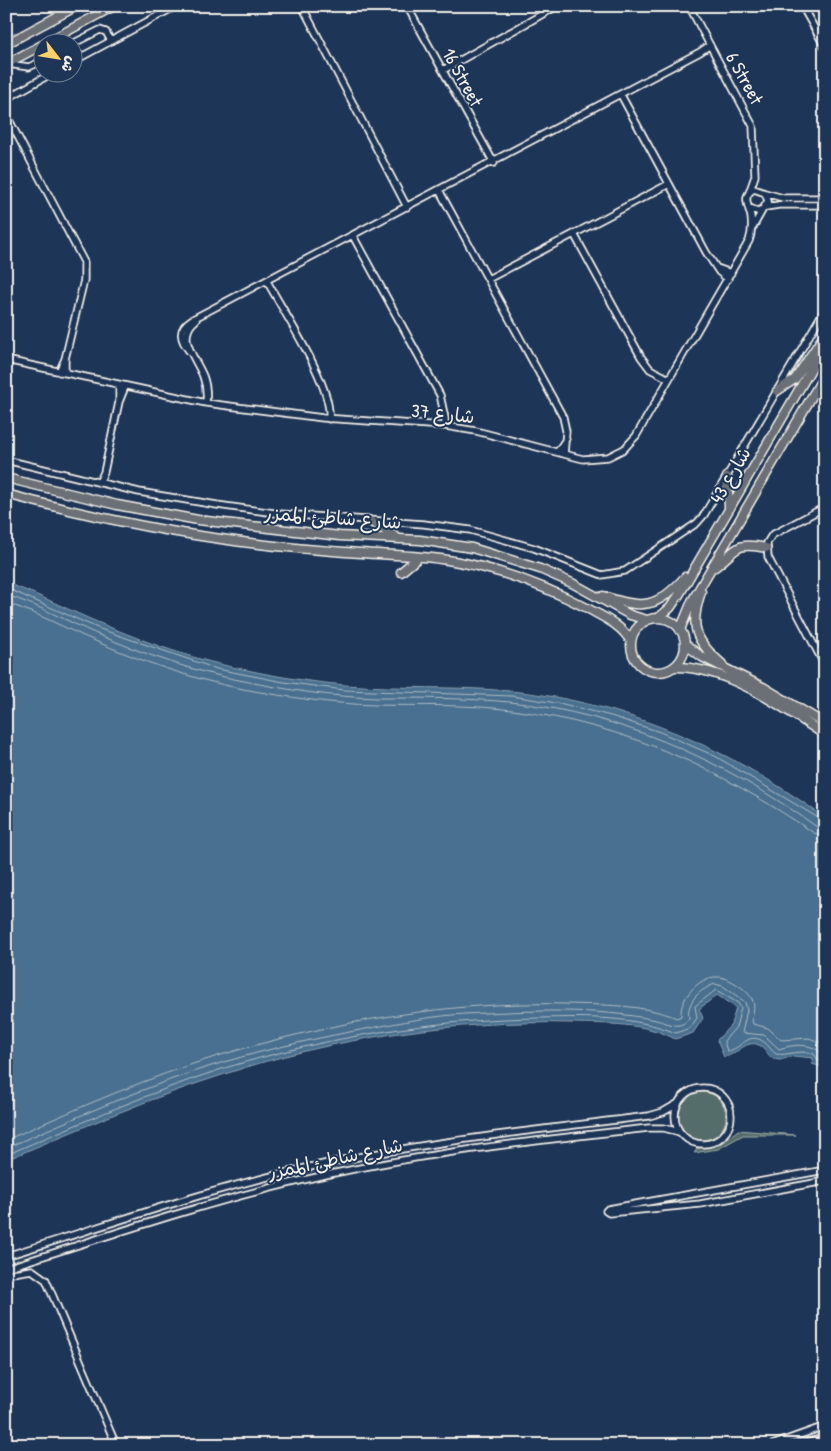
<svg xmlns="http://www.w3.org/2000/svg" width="831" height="1451" font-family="'Patrick Hand','Playpen Sans Arabic',sans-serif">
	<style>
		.green { fill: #546d6a; stroke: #a4afa9 }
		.water { fill: #486f90; stroke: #8da3b3 }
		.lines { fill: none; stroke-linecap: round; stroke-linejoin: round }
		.shore { stroke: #afbdc5; stroke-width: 1 }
		.minor-casing { stroke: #f4f1e8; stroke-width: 9 }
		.major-casing { stroke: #f4f1e8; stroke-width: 11 }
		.minor { stroke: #1d3557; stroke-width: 5.5 }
		.major { stroke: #6b6f75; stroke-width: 8 }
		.labels { text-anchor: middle; stroke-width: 4; stroke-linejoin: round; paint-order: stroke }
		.street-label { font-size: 19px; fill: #f4f1e8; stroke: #1d3557 }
	</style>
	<rect width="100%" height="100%" fill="#1d3557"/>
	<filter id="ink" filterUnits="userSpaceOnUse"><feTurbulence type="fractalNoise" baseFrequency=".02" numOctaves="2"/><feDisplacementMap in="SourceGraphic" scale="10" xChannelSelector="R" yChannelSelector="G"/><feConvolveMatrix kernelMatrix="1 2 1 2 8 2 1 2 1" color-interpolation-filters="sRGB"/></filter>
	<g filter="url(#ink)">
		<path class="green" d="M678 1116a24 24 0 1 1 48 0a24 24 0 1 1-48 0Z
			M 738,1130 L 796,1135 L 743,1135 L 718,1149 L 694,1153 L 698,1148 L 719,1145 Z"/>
		<path class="water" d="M 6,583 C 39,594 70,611 102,624 C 148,643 197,661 247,670 C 279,677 312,682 345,685 C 400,689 455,686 510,691 C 623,701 735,751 825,818 L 825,1068 L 812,1064 L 813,1058 L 794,1056 L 780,1060 L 773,1059 C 767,1055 766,1048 759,1045 C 746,1039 737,1055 724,1057 L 717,1040 L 731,1025 L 736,1008 L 717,995 L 699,1009 L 703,1018 L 693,1033 L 675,1039 C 645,1022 605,1024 572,1023 C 456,1020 335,1037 225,1074 C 150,1098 78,1129 6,1160 Z"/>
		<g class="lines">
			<path class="shore" d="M 6,588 L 100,629 L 217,669 L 284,682 L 344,690 L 512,696 L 563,704 L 611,716 L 660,732 L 715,756 L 825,822
				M 6,595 C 38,605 67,621 97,634 C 144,654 194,672 244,681 C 288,690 332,697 377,698 C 421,698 465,698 510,702 C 623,714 726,762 817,827 L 825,828
				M 6,603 C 36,612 64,628 93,640 C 140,661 192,679 243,689 C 287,697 331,704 375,705 C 421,706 466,704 512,710 C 629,726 717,768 814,833 L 825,836
				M 6,1140 C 76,1109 148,1077 221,1055 C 332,1022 449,1001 565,1004 C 602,1005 642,1004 677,1018 L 681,1016 C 679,999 699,977 716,977 C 727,976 747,989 752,999 C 757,1008 750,1016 753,1024 L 768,1028 L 781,1040 L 809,1038 L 825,1044
				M 6,1148 C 77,1117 150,1084 224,1062 C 272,1048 321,1037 371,1028 C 402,1022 433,1016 464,1014 C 527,1011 594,1007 656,1020 C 668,1023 681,1031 689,1018 C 686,1002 700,989 715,984 L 723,986 L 745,1002 L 747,1010 L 742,1033 L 764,1035 L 779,1049 C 795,1044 812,1042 825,1056
				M 6,1155 C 78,1124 150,1092 225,1068 C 327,1037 435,1019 542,1018 C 586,1017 635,1016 676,1033 L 690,1028 L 697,1018 L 695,1006 L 716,990 L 738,1003 L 741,1008 L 736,1027 L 724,1041 L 727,1051 C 741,1050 748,1030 764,1042 C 769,1045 771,1051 776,1054 C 788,1056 798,1049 814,1054 L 818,1060 L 825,1062"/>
			<defs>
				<path id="minor" d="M 302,6 L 407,207
					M 407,6 L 494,163
					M 689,6 L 753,126 L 755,176 L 749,193
					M 802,6 L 825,47
					M 72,44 L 100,30 L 106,32 L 111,41
					M 72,62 L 176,6
					M 7,64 L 29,67 L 42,61
					M 443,70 L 557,6
					M 621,95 L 706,252 L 719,272 L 728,279
					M 6,99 L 54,72
					M 6,114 L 84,262 L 84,280 L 65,359 L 59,372
					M 439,190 L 563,417 L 566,431 L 564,454
					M 765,193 L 783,198 L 825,198
					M 766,207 L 779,205 L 825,205
					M 753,227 L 763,209
					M 574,234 L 641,357 L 650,369 L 669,379
					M 353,236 L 440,395 L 445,418 L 445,426
					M 717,268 L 731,273
					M 488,279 L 669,184
					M 267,281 C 284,313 333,386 329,419
					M 196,320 C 175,337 196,358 203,376 C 206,384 207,395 206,403
					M 190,352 C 180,340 177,329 191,320 L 700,52 L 710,45
					M 6,360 L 206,403 L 323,418 L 445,426 L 476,431 L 583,459 L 608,457 L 624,449 L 636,436 L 749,241 C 752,233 752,225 751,217 C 749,206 741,196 754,189 L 765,193 L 768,201 L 763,209 L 757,211 L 748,207
					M 65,373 L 65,359
					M 119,386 L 119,402
					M 558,451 L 566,439
					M 6,460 L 139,492 L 217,505 L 282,514 L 424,524 L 470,530 L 534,548 L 602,575 L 625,571 L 697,523 L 704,515 L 825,309
					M 99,483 L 104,472 L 119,402 L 125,387
					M 825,507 L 772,535 L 767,543 L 768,557 L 825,666
					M675 1116a28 28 0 1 1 56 0a28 28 0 1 1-56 0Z
					M 825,1170 L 608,1209 L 606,1211 L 609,1213 L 700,1204 L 825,1181
					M 6,1256 C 102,1227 196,1193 293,1171 C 410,1143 529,1131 649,1116 L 663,1112 L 677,1104
					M 6,1268 C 102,1238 197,1205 295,1182 C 412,1154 530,1141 649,1128 L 664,1128 L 679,1132
					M 6,1274 L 32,1270 L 46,1280 L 116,1445
					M 772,1445 L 825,1426
					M 800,1445 L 825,1437"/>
				<path id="major" d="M 821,6 L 825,13
					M 47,42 L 114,6
					M 6,44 L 77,6
					M 6,64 L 42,45
					M 777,391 L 795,379 L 825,334
					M 727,477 L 729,507
					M 6,478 L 117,505 L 198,520 L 340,536 L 420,540 L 472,548 L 540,569 L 572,583 L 630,615 L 647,620
					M 6,494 C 77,513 149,529 221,539 C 267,546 314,550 361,553 C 390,555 419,555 448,560 C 496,568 543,585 587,608 C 603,617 622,625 631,642
					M 368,520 L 396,537
					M 715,567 C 738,550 734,541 766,548
					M 401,572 L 419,557
					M 701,592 C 689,627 695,641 722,664
					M 603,596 C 642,609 657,609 685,577
					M631 645a27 27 0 1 1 54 0a27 27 0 1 1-54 0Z
					M 658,618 L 670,608 L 679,595 L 825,345
					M 680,630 L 692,601 L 825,374
					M 685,644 L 702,657 L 763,687 L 825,724
					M 674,667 C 726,666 783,707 825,735"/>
			</defs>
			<use href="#minor" class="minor-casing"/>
			<use href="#major" class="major-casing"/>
			<use href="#minor" class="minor"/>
			<use href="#major" class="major"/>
		</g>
	</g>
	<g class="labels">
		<g class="street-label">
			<text transform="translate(463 77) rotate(61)" y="7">16 Street</text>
			<text transform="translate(745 78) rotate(61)" y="7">6 Street</text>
			<text transform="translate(443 413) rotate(6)" y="7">شارع 37</text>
			<text transform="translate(730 475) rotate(-60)" y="7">شارع 43</text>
			<text transform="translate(333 517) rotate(4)" y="7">شارع شاطئ الممزر</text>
			<text transform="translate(335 1158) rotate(-12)" y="7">شارع شاطئ الممزر</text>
		</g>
	</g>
	<rect width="831" height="1451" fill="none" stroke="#1d3557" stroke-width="25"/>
	<rect x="12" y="12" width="806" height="1426" fill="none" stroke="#f4f1e8" stroke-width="2" filter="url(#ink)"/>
	<g transform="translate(58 58) rotate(121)"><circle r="24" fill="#1d3557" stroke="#738091"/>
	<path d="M0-4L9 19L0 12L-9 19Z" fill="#ffd166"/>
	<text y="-8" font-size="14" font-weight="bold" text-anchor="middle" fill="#f4f1e8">ش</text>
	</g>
</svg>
